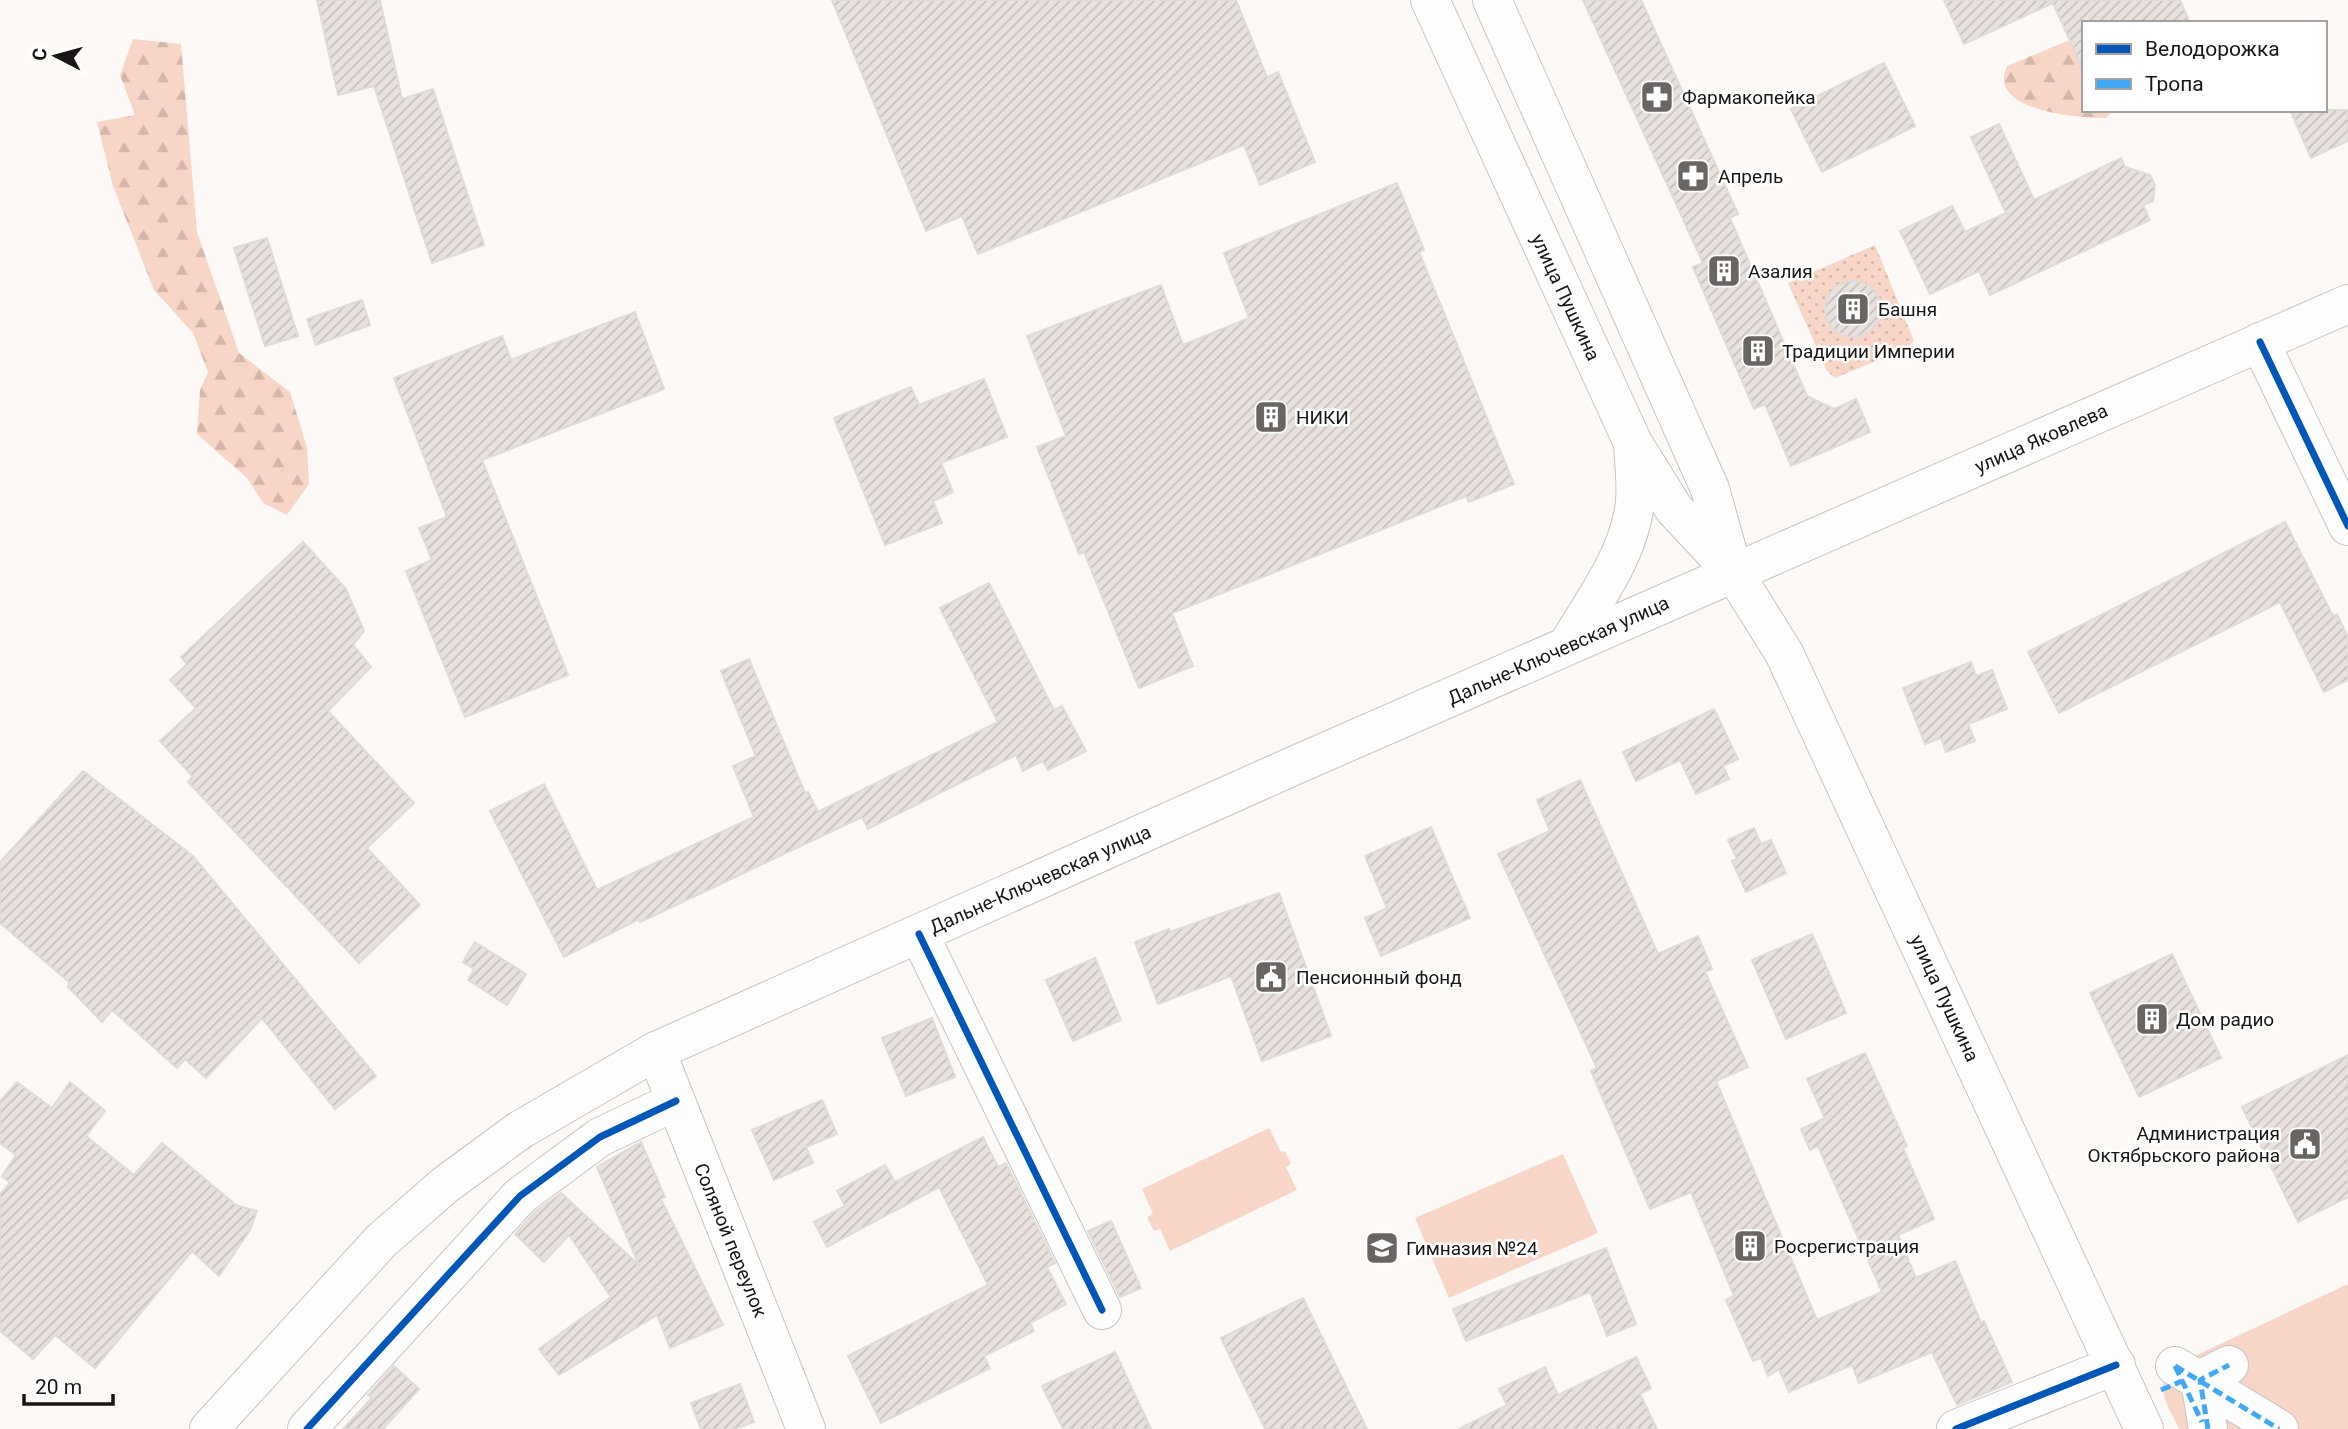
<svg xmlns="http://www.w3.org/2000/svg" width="2348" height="1429" font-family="Roboto,sans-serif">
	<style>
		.grass { fill: url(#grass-dots) }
		.forest { fill: url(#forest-firs) }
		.park { fill: #f8d6c7 }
		.building { fill: url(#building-hatch); stroke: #dfdbd9; stroke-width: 2 }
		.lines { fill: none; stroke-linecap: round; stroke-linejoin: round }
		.minor-casing { stroke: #c7c3c2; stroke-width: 40 }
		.major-casing { stroke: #c7c3c2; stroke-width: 40 }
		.minor { stroke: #fffefe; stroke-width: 38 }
		.major { stroke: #fffefe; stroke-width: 38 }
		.quiet { stroke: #3fa9f5; stroke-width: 5; stroke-dasharray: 10 5; stroke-linecap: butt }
		.cycleway-casing { stroke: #fff; stroke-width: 11 }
		.cycleway { stroke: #0057b8; stroke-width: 7 }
		.labels { text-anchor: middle; stroke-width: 5; stroke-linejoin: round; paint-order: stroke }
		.poi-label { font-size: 19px; fill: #191514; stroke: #fff; text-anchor: start }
		.street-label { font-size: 19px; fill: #191514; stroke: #fff }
	</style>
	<defs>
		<pattern id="grass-dots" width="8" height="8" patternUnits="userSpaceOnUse" patternTransform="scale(1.75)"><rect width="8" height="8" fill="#f8d6c7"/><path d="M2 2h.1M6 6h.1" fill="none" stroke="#d4b7aa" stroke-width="1.8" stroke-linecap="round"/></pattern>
		<pattern id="forest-firs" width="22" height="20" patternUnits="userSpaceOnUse" patternTransform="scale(1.75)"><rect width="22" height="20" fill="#f8d6c7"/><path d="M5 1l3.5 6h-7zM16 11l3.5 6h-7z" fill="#d4b7aa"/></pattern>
		<pattern id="building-hatch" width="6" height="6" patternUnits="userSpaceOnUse" patternTransform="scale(1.75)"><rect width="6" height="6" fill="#e8e1dd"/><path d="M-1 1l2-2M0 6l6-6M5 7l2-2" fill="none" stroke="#c6c0bd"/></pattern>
	</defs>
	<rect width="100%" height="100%" fill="#fdf9f7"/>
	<path class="grass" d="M 1875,245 L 1914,341 L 1907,348 L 1835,378 L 1827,371 L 1788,283 Z"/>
	<path class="forest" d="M 133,39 L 181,44 L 197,232 L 239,353 L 290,392 L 307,448 L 309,484 L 287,515 L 263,503 L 247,478 L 197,434 L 200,390 L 208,372 L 193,333 L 154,290 L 113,186 L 97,122 L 135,115 L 120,75 Z
		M 2070,40 L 2081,65 L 2084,65 L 2084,110 L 2113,110 L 2106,118 C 2077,118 1986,111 2007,66 Z"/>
	<path class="park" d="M 1269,1128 L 1281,1152 L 1285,1151 L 1291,1164 L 1286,1167 L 1297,1190 L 1170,1251 L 1160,1229 L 1154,1231 L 1147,1217 L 1153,1214 L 1142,1189 Z
		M 1563,1154 L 1598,1233 L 1449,1298 L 1415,1218 Z
		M 2348,1284 L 2348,1429 L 2179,1429 C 2169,1407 2155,1391 2169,1368 Z"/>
	<path class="building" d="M 317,0 L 380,0 L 402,99 L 433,89 L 484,245 L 432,263 L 374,86 L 338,95 Z
		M 832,0 L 1236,0 L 1267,77 L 1278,72 L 1315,162 L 1260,185 L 1244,145 L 978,254 L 962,216 L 926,231 Z
		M 1583,0 L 1641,0 L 1738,214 L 1730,218 L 1807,396 L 1834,409 L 1856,399 L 1870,432 L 1791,466 L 1765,404 L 1754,409 L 1693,267 L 1703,263 Z
		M 1944,0 L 2180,0 L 2190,23 L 2084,23 L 2084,72 L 2053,3 L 1964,44 Z
		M 1884,63 L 1915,126 L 1822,172 L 1791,109 Z
		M 2290,110 L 2348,110 L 2348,141 L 2311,158 Z
		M 1999,124 L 2034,200 L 2121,158 L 2125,167 L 2150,175 L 2155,185 L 2153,201 L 2143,205 L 2150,220 L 1990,295 L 1979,271 L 1930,294 L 1900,231 L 1952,206 L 1965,232 L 2006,213 L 1971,137 Z
		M 1397,183 L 1424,250 L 1419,252 L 1514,484 L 1469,502 L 1466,496 L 1172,613 L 1193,666 L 1139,688 L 1084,552 L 1079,554 L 1037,447 L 1066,436 L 1027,336 L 1161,285 L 1183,345 L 1249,318 L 1224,253 Z
		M 267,238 L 298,336 L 265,346 L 234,248 Z
		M1825 309a28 28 0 1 1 56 0a28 28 0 1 1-56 0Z
		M 362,300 L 370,325 L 316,345 L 307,319 Z
		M 635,312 L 664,389 L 482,460 L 568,675 L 465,717 L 406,571 L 432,560 L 419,528 L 447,517 L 394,378 L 502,336 L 511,360 Z
		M 984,379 L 1007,437 L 941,463 L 953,492 L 933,501 L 942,523 L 885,545 L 834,418 L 911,387 L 919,405 Z
		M 2285,522 L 2333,616 L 2337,614 L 2348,637 L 2348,680 L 2324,692 L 2280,602 L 2059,713 L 2028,652 Z
		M 303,542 L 346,589 L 364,631 L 353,645 L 371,667 L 328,711 L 414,803 L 367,848 L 420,905 L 359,963 L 188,782 L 193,777 L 160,741 L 196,708 L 170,680 L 187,664 L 181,657 Z
		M 989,583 L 1054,710 L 1062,706 L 1086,751 L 1048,770 L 1043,761 L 1023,771 L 1016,755 L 868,829 L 862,817 L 640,922 L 639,919 L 564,957 L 490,811 L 544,784 L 597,890 L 754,817 L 733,766 L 756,756 L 721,671 L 749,659 L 805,793 L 808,792 L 818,812 L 998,722 L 940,608 Z
		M 1971,662 L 1976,676 L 1992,670 L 2007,709 L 1968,724 L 1975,741 L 1946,752 L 1941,738 L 1925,744 L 1903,688 Z
		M 1714,709 L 1738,759 L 1723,766 L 1729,779 L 1696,794 L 1680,760 L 1636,781 L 1623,752 Z
		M 83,771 L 193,856 L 376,1076 L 335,1109 L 262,1018 L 206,1078 L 185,1059 L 177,1068 L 112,1010 L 102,1022 L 68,987 L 69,982 L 0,923 L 0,862 Z
		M 1580,780 L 1658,954 L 1698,936 L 1712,969 L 1705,972 L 1748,1067 L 1716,1081 L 1817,1320 L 1882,1292 L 1818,1146 L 1810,1150 L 1801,1129 L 1825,1118 L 1807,1079 L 1865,1053 L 1907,1146 L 1903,1148 L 1934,1219 L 1898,1235 L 1916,1278 L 1955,1261 L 1981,1323 L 1984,1321 L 2012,1382 L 1957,1405 L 1932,1352 L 1859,1383 L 1852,1365 L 1789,1392 L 1779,1369 L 1768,1376 L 1761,1358 L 1753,1361 L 1726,1300 L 1734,1296 L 1691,1192 L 1650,1209 L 1591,1071 L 1597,1068 L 1498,854 L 1550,831 L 1537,800 Z
		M 1431,827 L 1470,918 L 1381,956 L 1365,918 L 1387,908 L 1365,856 Z
		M 1754,828 L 1761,844 L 1771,840 L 1786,873 L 1746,892 L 1732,861 L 1737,859 L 1728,840 Z
		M 1279,893 L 1331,1036 L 1262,1061 L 1231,976 L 1158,1004 L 1135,942 L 1169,929 L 1170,932 Z
		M 1812,934 L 1846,1013 L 1786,1039 L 1752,960 Z
		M 475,942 L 526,974 L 507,1005 L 468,980 L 474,969 L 463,962 Z
		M 2172,954 L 2221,1058 L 2139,1097 L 2090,993 Z
		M 1095,958 L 1121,1020 L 1073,1041 L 1046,980 Z
		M 932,1018 L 955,1077 L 906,1096 L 882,1038 Z
		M 2348,1055 L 2348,1197 L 2298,1222 L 2242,1107 Z
		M 17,1082 L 52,1108 L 70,1082 L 105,1111 L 86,1136 L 134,1175 L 162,1143 L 236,1205 L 257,1211 L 250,1230 L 219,1276 L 192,1251 L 95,1368 L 55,1335 L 33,1359 L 0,1331 L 0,1194 L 10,1183 L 2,1176 L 16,1155 L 0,1143 L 0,1101 Z
		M 822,1100 L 837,1134 L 806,1147 L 813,1163 L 774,1180 L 752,1130 Z
		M 983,1137 L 998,1167 L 1006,1163 L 1055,1263 L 1047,1267 L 1066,1304 L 1030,1323 L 1034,1331 L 984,1356 L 990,1368 L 881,1423 L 848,1356 L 988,1285 L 939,1187 L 827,1247 L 814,1222 L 845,1206 L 837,1191 L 885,1165 L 895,1182 Z
		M 641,1142 L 665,1197 L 661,1199 L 723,1325 L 670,1348 L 657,1315 L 559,1375 L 539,1349 L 611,1297 L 569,1235 L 544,1262 L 515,1234 L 535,1212 L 561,1193 L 639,1265 L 597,1167 Z
		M 1111,1221 L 1141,1288 L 1120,1297 L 1088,1231 Z
		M 1606,1248 L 1636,1324 L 1607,1336 L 1590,1292 L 1466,1341 L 1453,1309 Z
		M 1303,1298 L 1367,1429 L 1265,1429 L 1221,1338 Z
		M 1115,1352 L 1151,1429 L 1063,1429 L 1042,1386 Z
		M 1636,1357 L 1651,1388 L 1640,1394 L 1657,1429 L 1459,1429 L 1507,1405 L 1499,1389 L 1545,1367 L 1558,1395 Z
		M 394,1366 L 419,1389 L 383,1429 L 343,1429 L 372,1398 L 368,1395 Z
		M 740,1384 L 754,1422 L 735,1429 L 701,1429 L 691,1403 Z"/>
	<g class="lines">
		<defs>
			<path id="minor" d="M 2260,342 L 2348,526
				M 919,934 L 1102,1310
				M 656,1051 L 806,1429
				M 2175,1366 L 2279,1429
				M 307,1429 L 520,1196 L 600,1137 L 676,1101
				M 1956,1429 L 2116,1365
				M 2208,1429 L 2200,1380 L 2229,1365"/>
			<path id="major" d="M 1430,0 L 1633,443 L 1674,509 L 1734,573 L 1784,653 L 2144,1429
				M 1492,0 L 1710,489 L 1731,564
				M 1567,646 C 1591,605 1624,562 1633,515 C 1638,492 1634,467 1633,444
				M 209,1429 L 381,1241 L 445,1185 L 520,1130 L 656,1051 L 1291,767 L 2348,304"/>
		</defs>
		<use href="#minor" class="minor-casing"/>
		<use href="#major" class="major-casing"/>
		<use href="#minor" class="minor"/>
		<use href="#major" class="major"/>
		<path class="quiet" d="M 2175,1366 L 2279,1429
			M 2175,1366 L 2202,1422
			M 2161,1390 L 2182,1381
			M 2208,1429 L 2200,1380 L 2229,1365"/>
		<defs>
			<path id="cycleway" d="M 2260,342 L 2348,526
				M 919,934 L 1102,1310
				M 307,1429 L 520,1196 L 600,1137 L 676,1101
				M 1956,1429 L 2116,1365"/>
		</defs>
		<use href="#cycleway" class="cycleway-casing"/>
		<use href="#cycleway" class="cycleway"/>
	</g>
	<defs>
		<symbol id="pharmacy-square" viewBox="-11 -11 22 22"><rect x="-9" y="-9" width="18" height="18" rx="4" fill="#696563" stroke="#fff"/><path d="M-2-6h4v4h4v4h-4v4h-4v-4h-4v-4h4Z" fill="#fff"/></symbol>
		<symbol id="building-square" viewBox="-11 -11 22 22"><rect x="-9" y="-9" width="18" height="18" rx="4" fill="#696563" stroke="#fff"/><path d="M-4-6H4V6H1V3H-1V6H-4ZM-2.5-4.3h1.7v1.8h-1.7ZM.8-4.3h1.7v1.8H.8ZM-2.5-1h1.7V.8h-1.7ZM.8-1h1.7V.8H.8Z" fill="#fff"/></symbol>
		<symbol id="civic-square" viewBox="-11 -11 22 22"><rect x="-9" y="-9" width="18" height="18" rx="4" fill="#696563" stroke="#fff"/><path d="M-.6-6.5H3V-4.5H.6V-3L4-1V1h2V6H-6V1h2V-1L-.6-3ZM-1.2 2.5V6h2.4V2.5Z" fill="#fff"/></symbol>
		<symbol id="school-square" viewBox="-11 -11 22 22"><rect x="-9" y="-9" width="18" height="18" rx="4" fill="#696563" stroke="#fff"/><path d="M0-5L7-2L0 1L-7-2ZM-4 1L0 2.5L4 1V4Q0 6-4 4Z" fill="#fff"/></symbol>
	</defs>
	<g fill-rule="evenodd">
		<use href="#pharmacy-square" x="1638" y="78" width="38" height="38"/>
		<use href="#pharmacy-square" x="1674" y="157" width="38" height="38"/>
		<use href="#building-square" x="1705" y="252" width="38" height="38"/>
		<use href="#building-square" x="1834" y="290" width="38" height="38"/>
		<use href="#building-square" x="1739" y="332" width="38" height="38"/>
		<use href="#building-square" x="1252" y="398" width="38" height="38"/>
		<use href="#civic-square" x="1252" y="958" width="38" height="38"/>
		<use href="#building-square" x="2133" y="1000" width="38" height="38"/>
		<use href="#civic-square" x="2286" y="1125" width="38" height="38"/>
		<use href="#building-square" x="1731" y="1227" width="38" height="38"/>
		<use href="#school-square" x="1363" y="1229" width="38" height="38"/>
	</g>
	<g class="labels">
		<g class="poi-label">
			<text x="1682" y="104">Фармакопейка</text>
			<text x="1718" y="183">Апрель</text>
			<text x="1748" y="278">Азалия</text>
			<text x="1878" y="316">Башня</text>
			<text x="1782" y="358">Традиции Империи</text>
			<text x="1296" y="424">НИКИ</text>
			<text x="1296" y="984">Пенсионный фонд</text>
			<text x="2176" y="1026">Дом радио</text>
			<text x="2280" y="1140" text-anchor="end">Администрация<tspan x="2280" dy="22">Октябрьского района</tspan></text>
			<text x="1774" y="1253">Росрегистрация</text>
			<text x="1406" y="1255">Гимназия №24</text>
		</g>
		<g class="street-label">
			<text transform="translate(1566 297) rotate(65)" y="7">улица Пушкина</text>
			<text transform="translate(2041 438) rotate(-24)" y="7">улица Яковлева</text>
			<text transform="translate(1558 650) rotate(-24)" y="7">Дальне-Ключевская улица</text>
			<text transform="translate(1040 879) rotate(-24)" y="7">Дальне-Ключевская улица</text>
			<text transform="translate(1945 998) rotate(65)" y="7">улица Пушкина</text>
			<text transform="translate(731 1240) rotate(68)" y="7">Соляной переулок</text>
		</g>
	</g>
	<rect x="2082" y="21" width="245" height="91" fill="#ffffff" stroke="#a3a1a1" stroke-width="2"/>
	<rect x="2096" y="44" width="35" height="10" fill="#0057b8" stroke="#a3a1a1" stroke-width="2"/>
	<text x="2145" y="56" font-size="21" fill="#191514">Велодорожка</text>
	<rect x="2096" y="79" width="35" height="10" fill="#3fa9f5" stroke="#a3a1a1" stroke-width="2"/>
	<text x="2145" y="91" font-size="21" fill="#191514">Тропа</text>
	<g transform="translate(56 56) rotate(276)" stroke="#ffffff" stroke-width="5" paint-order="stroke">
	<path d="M0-5L12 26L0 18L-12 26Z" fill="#191514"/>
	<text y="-10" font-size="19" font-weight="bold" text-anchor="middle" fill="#191514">С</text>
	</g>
	<path d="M24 1394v10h89v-10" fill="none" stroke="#191514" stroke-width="3.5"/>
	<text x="35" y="1394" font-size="21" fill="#191514" stroke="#ffffff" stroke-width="5" paint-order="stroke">20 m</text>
</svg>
